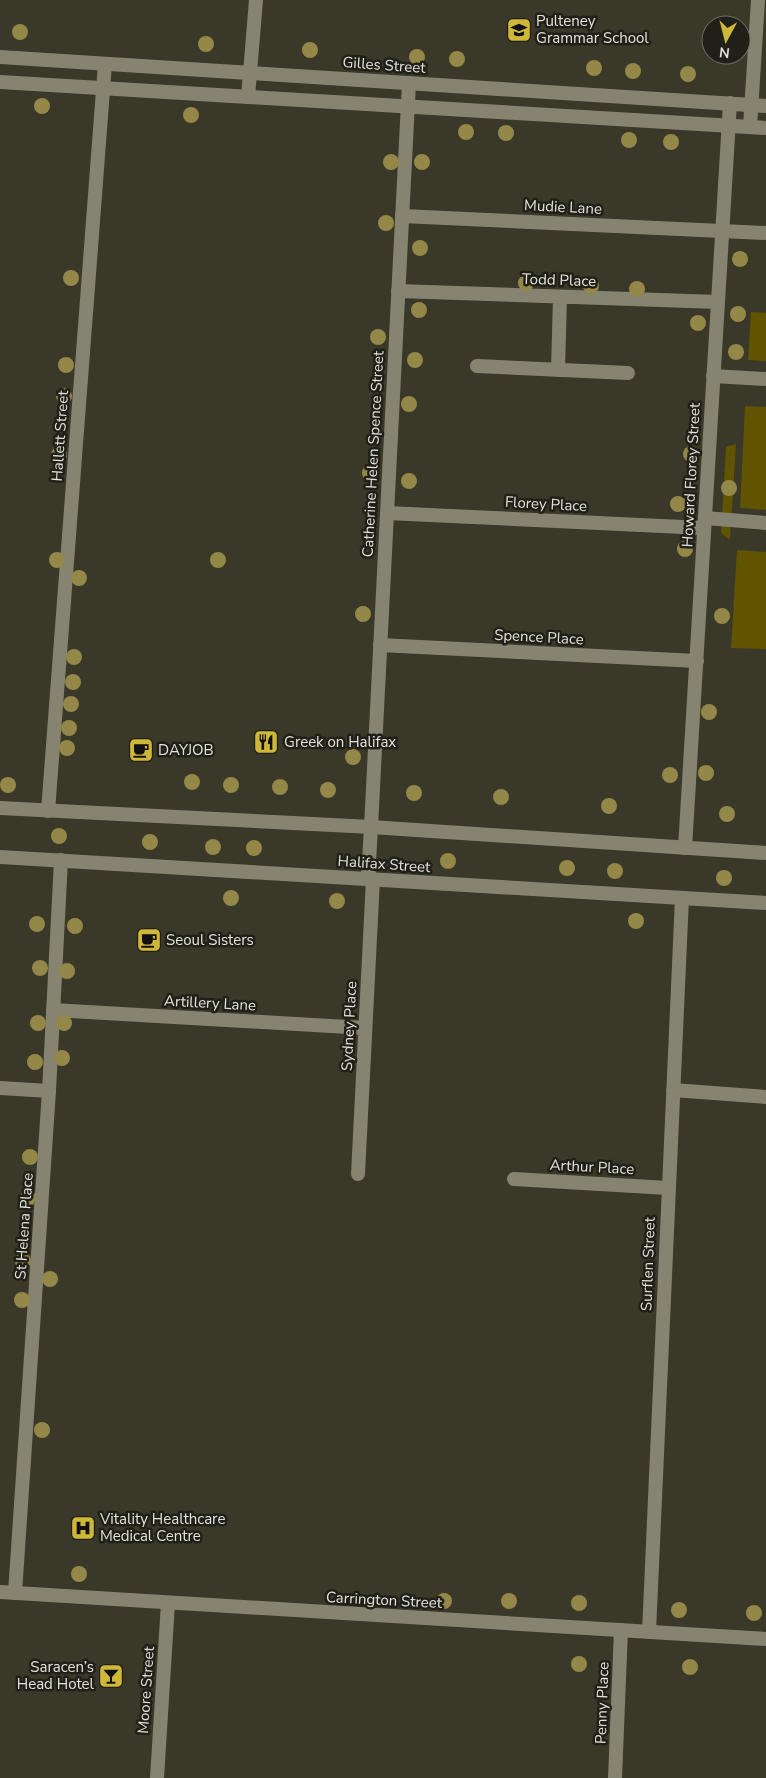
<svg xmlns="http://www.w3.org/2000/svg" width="766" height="1778" font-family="'Nunito Sans',sans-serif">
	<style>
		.green { fill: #605401 }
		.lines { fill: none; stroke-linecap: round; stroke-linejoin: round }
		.service { stroke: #868371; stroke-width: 14 }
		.minor { stroke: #868371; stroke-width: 14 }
		.tertiary { stroke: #868371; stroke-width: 14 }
		.tree { fill: #938848 }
		.labels { text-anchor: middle; stroke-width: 5; stroke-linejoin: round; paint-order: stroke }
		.poi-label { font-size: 15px; fill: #e4e2d8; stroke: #201f18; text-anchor: start }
		.street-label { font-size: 15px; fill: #e4e2d8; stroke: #201f18 }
	</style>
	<rect width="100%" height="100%" fill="#3a3828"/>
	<path class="green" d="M 751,312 L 766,313 L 766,361 L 748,360 Z
		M 745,406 L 766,407 L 766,510 L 740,508 Z
		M 736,444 L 730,540 L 721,533 L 726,447 Z
		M 737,550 L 766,552 L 766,649 L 731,648 Z"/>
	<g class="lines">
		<path class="service" d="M 248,97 L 256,0
			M 402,216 L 766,233
			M 398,291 L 718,302
			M 477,366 L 628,373
			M 558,370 L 560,297
			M 713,376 L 766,379
			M 387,513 L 704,528
			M 705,518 L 766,523
			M 380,645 L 697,661
			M 53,1010 L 365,1028
			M 0,1088 L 49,1091
			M 514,1179 L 668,1188"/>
		<path class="minor" d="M 750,127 L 758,0
			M 48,811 L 105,64
			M 371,827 L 409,83
			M 685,848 L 730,103
			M 673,1090 L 766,1097
			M 358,1174 L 373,879
			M 15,1593 L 49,1091 L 61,860
			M 649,1632 L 682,898
			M 157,1778 L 168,1603
			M 615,1778 L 621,1630"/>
		<path class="tertiary" d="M 0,57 L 766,106
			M 0,82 L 766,128
			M 0,808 L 371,827 L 766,853
			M 0,857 L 766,903
			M 368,879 L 371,827
			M 0,1592 L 766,1639"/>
	</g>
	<g class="tree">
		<circle cx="20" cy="32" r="8"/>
		<circle cx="206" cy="44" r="8"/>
		<circle cx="310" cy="50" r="8"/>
		<circle cx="417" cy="57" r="8"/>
		<circle cx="457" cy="59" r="8"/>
		<circle cx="594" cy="68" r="8"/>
		<circle cx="633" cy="71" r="8"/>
		<circle cx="688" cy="74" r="8"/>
		<circle cx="42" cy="106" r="8"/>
		<circle cx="191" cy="115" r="8"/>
		<circle cx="466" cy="132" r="8"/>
		<circle cx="506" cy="133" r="8"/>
		<circle cx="629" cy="140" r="8"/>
		<circle cx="671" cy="142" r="8"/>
		<circle cx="391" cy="162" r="8"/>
		<circle cx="422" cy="162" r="8"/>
		<circle cx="386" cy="223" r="8"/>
		<circle cx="420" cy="248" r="8"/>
		<circle cx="740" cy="259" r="8"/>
		<circle cx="71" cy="278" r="8"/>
		<circle cx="526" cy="283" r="8"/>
		<circle cx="591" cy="286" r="8"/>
		<circle cx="637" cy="289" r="8"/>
		<circle cx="419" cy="310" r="8"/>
		<circle cx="738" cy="314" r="8"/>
		<circle cx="698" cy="323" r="8"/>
		<circle cx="378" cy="337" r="8"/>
		<circle cx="736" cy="352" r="8"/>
		<circle cx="415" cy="360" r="8"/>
		<circle cx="66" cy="365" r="8"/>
		<circle cx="64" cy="396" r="8"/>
		<circle cx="409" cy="404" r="8"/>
		<circle cx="691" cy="454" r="8"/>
		<circle cx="59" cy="455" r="8"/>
		<circle cx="370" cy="473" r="8"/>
		<circle cx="409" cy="481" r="8"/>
		<circle cx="729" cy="488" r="8"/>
		<circle cx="678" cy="504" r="8"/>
		<circle cx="685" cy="549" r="8"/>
		<circle cx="57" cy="560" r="8"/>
		<circle cx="218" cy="560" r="8"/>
		<circle cx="79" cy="578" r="8"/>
		<circle cx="363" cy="614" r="8"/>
		<circle cx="722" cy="616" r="8"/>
		<circle cx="74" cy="657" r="8"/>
		<circle cx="73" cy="682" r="8"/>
		<circle cx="71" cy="704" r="8"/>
		<circle cx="709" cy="712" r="8"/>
		<circle cx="69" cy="728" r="8"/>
		<circle cx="67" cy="748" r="8"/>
		<circle cx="353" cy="757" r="8"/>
		<circle cx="706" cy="773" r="8"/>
		<circle cx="670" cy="775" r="8"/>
		<circle cx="192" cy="782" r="8"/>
		<circle cx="8" cy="785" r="8"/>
		<circle cx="231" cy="785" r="8"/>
		<circle cx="280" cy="787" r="8"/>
		<circle cx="328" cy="790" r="8"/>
		<circle cx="414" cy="793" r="8"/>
		<circle cx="501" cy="797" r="8"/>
		<circle cx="609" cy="806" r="8"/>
		<circle cx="727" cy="814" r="8"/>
		<circle cx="59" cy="836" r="8"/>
		<circle cx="150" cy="842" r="8"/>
		<circle cx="213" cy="847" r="8"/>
		<circle cx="254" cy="848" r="8"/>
		<circle cx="448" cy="861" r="8"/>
		<circle cx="567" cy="868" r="8"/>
		<circle cx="615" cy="871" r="8"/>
		<circle cx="724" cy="878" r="8"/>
		<circle cx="231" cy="898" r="8"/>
		<circle cx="337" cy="901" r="8"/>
		<circle cx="636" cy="921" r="8"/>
		<circle cx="37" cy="924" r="8"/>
		<circle cx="75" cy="926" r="8"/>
		<circle cx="40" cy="968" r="8"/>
		<circle cx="67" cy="971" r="8"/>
		<circle cx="38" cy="1023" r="8"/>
		<circle cx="64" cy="1023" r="8"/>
		<circle cx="62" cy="1058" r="8"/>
		<circle cx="35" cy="1062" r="8"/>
		<circle cx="30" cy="1157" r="8"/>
		<circle cx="28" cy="1198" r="8"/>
		<circle cx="23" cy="1261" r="8"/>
		<circle cx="50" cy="1279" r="8"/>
		<circle cx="22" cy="1300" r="8"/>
		<circle cx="42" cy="1430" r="8"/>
		<circle cx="79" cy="1574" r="8"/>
		<circle cx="444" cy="1601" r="8"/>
		<circle cx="509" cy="1601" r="8"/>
		<circle cx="579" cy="1603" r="8"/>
		<circle cx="679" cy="1610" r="8"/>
		<circle cx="754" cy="1613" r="8"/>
		<circle cx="579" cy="1664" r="8"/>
		<circle cx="690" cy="1667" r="8"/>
	</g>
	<defs>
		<symbol id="school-square" viewBox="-11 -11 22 22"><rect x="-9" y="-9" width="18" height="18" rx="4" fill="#cfb837" stroke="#201f18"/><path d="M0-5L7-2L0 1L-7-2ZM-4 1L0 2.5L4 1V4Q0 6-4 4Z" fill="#111"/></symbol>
		<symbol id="restaurant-square" viewBox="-11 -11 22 22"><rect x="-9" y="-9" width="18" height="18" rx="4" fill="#cfb837" stroke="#201f18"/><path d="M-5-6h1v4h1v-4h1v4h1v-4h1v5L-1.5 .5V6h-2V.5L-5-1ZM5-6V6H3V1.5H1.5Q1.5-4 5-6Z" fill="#111"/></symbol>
		<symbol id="cafe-square" viewBox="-11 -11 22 22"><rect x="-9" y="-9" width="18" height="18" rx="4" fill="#cfb837" stroke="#201f18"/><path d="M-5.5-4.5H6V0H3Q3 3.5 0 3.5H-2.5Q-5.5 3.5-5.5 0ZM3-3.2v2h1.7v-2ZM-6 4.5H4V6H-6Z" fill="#111"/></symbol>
		<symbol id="hospital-square" viewBox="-11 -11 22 22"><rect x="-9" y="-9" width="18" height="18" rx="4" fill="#cfb837" stroke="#201f18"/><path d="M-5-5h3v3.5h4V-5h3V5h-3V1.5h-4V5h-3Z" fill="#111"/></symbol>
		<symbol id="bar-square" viewBox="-11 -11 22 22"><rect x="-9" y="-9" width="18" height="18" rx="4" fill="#cfb837" stroke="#201f18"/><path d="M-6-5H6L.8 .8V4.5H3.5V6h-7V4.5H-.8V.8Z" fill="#111"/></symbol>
	</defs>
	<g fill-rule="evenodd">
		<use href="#school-square" x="505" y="16" width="28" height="28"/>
		<use href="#restaurant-square" x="252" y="728" width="28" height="28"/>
		<use href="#cafe-square" x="127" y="736" width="28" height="28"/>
		<use href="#cafe-square" x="135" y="926" width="28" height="28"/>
		<use href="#hospital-square" x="69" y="1514" width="28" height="28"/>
		<use href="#bar-square" x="97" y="1662" width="28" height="28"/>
	</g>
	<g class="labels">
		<g class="poi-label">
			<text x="536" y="26">Pulteney<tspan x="536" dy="17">Grammar School</tspan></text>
			<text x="284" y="747">Greek on Halifax</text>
			<text x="158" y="755">DAYJOB</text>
			<text x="166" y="945">Seoul Sisters</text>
			<text x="100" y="1524">Vitality Healthcare<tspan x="100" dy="17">Medical Centre</tspan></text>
			<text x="94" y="1672" text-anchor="end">Saracen’s<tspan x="94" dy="17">Head Hotel</tspan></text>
		</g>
		<g class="street-label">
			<text transform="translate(384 65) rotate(4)" y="5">Gilles Street</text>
			<text transform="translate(563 207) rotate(3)" y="5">Mudie Lane</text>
			<text transform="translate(559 280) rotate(2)" y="5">Todd Place</text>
			<text transform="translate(60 436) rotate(-86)" y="5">Hallett Street</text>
			<text transform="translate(373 454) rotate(-87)" y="5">Catherine Helen Spence Street</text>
			<text transform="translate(691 475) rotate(-87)" y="5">Howard Florey Street</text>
			<text transform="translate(546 504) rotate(3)" y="5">Florey Place</text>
			<text transform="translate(539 637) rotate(3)" y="5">Spence Place</text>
			<text transform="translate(384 864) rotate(4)" y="5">Halifax Street</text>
			<text transform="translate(210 1003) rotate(3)" y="5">Artillery Lane</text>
			<text transform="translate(349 1026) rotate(-87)" y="5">Sydney Place</text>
			<text transform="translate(592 1167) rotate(3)" y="5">Arthur Place</text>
			<text transform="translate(24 1226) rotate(-86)" y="5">St Helena Place</text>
			<text transform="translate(648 1264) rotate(-88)" y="5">Surflen Street</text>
			<text transform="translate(384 1600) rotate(3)" y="5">Carrington Street</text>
			<text transform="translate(146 1690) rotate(-86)" y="5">Moore Street</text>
			<text transform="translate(602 1703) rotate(-88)" y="5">Penny Place</text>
		</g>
	</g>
	<g transform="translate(726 40) rotate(187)"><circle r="24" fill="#201f18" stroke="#6e6d65"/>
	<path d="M0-4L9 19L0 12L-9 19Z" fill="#cfb837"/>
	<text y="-8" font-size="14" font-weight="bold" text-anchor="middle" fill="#e4e2d8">N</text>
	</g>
</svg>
